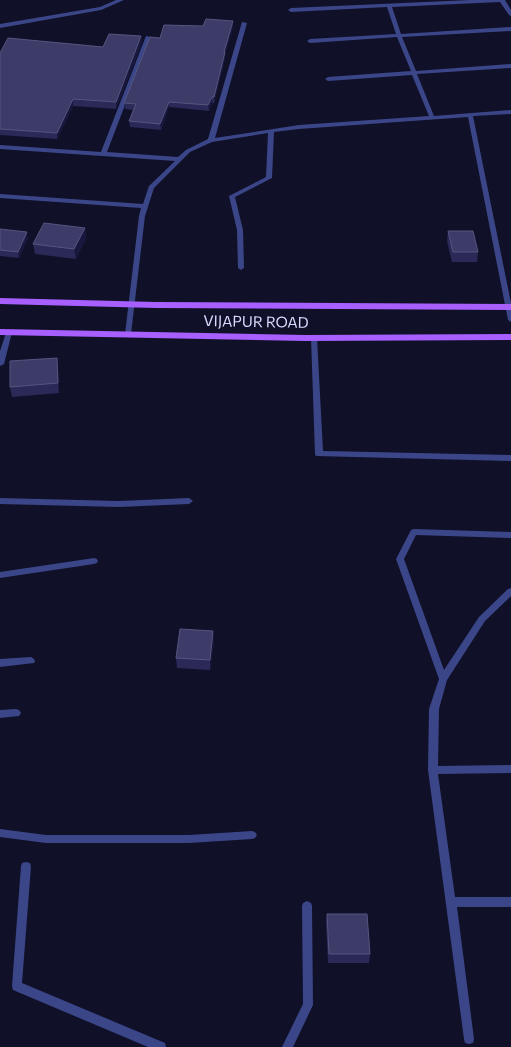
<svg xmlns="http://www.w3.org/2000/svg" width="511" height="1047" font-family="Commissioner,sans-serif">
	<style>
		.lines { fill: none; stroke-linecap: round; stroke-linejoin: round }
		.minor { fill: #3b4688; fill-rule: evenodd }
		.primary { fill: #a75fff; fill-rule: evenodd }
		.wall { fill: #2a2957 }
		.shaded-wall { fill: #18173d }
		.building { fill: #3d3c69; stroke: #555580 }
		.labels { text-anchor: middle; stroke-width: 3; stroke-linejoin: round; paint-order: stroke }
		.street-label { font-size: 15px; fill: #d8dbff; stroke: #101029 }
	</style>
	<rect width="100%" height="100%" fill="#101029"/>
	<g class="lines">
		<path class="minor" d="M 116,0 L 124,0 L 101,10 L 0,28 L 0,24 L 100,7 Z
			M 470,0 L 505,0 L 511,10 L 511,16 L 509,15 L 500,2 L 392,7 L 401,34 L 511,27 L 511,31 L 402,37 L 416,71 L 511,64 L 511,68 L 417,74 L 434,116 L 511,110 L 511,114 L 473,116 L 511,303 L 511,322 L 508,320 L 468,117 L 299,129 L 274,132 L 272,178 L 235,197 L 243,230 L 244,268 L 241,270 L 238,268 L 237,230 L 229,196 L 266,177 L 268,133 L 212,142 L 190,152 L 154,188 L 145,216 L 131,334 L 128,336 L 125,334 L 139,216 L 141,208 L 0,198 L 0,194 L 143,204 L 149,186 L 175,161 L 0,149 L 0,145 L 101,152 L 146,36 L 151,37 L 107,152 L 178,157 L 186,150 L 208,139 L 242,22 L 247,23 L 215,138 L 299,125 L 429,116 L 412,75 L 328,81 L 325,79 L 328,77 L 411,71 L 397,37 L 310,43 L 307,41 L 310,39 L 396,34 L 387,7 L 291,12 L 288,10 L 291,8 Z
			M 7,330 L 9,330 L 12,332 L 4,364 L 0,366 L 0,351 Z
			M 312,336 L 314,336 L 317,338 L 323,451 L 511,455 L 511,461 L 316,456 L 315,454 L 311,338 Z
			M 0,498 L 119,501 L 189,498 L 193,501 L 189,504 L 119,507 L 0,504 Z
			M 414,529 L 511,532 L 511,538 L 416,535 L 404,559 L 444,670 L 479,617 L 508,589 L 511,588 L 511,596 L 485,621 L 447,680 L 439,709 L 438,766 L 511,765 L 511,773 L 438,774 L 455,897 L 511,897 L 511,907 L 457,907 L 474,1039 L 473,1043 L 469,1044 L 465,1043 L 464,1039 L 428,770 L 429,709 L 439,679 L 396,559 L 411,530 Z
			M 94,558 L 97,559 L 98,561 L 97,563 L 94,564 L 0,578 L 0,572 Z
			M 31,657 L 34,659 L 35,661 L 34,663 L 0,667 L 0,659 Z
			M 16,709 L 19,710 L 21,713 L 19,716 L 0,718 L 0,710 Z
			M 0,829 L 46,835 L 189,835 L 252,831 L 255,832 L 257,835 L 255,838 L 252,839 L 189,843 L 46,843 L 0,837 Z
			M 26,862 L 30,863 L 31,866 L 22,983 L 165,1043 L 166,1047 L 148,1047 L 13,990 L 12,986 L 21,866 L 22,863 Z
			M 307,901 L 311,903 L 312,906 L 313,1005 L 293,1047 L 282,1047 L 303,1004 L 302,906 L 303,903 Z"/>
		<path class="primary" d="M 0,298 L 156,302 L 511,304 L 511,310 L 156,308 L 0,304 Z
			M 0,329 L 305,335 L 511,334 L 511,340 L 305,341 L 0,335 Z"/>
	</g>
	<path class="wall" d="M 233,27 L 225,54 L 225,58 L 214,103 L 212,103 L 209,111 L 169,107 L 161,130 L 130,127 L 129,121 L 133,110 L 125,109 L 124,103 L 160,38 Z
		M 142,43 L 116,109 L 73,106 L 57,139 L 0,135 L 0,53 L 103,47 Z
		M 85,228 L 86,238 L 76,259 L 35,254 L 33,244 Z
		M 0,229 L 28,238 L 19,258 L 0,256 Z
		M 448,231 L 478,252 L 477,262 L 452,262 L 447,241 Z
		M 58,368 L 59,393 L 12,397 L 10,387 Z
		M 214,641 L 210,670 L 177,668 L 176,658 Z
		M 327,914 L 370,954 L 369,963 L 328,963 L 326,922 Z"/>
	<path class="shaded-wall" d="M 233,21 L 233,27 L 225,54 L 225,58 L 214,103 L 214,97 L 224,52 Z
		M 141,36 L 142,43 L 116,109 L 116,102 Z
		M 212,97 L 212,103 L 209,111 L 208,105 Z
		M 73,99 L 73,106 L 57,139 L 57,133 Z
		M 169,102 L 169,107 L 161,130 L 160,124 Z
		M 85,228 L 86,238 L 76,259 L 74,249 Z
		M 27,232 L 28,238 L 19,258 L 18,252 Z
		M 57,358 L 58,368 L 59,393 L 58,383 Z
		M 213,631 L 214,641 L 210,670 L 210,660 Z"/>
	<path class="building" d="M 206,19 L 233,21 L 224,52 L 225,52 L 214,97 L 212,97 L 208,105 L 169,102 L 160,124 L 129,121 L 136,104 L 124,103 L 150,37 L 160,38 L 164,25 L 203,26 Z
		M 109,34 L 141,36 L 116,102 L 73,99 L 57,133 L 0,129 L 0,53 L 8,38 L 103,47 Z
		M 44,223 L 85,228 L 74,249 L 33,244 Z
		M 0,229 L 27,232 L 18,252 L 0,250 Z
		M 448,231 L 473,231 L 478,252 L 453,252 Z
		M 57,358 L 58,383 L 10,387 L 10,361 Z
		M 180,629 L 213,631 L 210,660 L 176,658 Z
		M 327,914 L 367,914 L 370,954 L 329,954 Z"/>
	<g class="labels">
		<g class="street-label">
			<text transform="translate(256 322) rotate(1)" y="5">VIJAPUR ROAD</text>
		</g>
	</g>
</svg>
